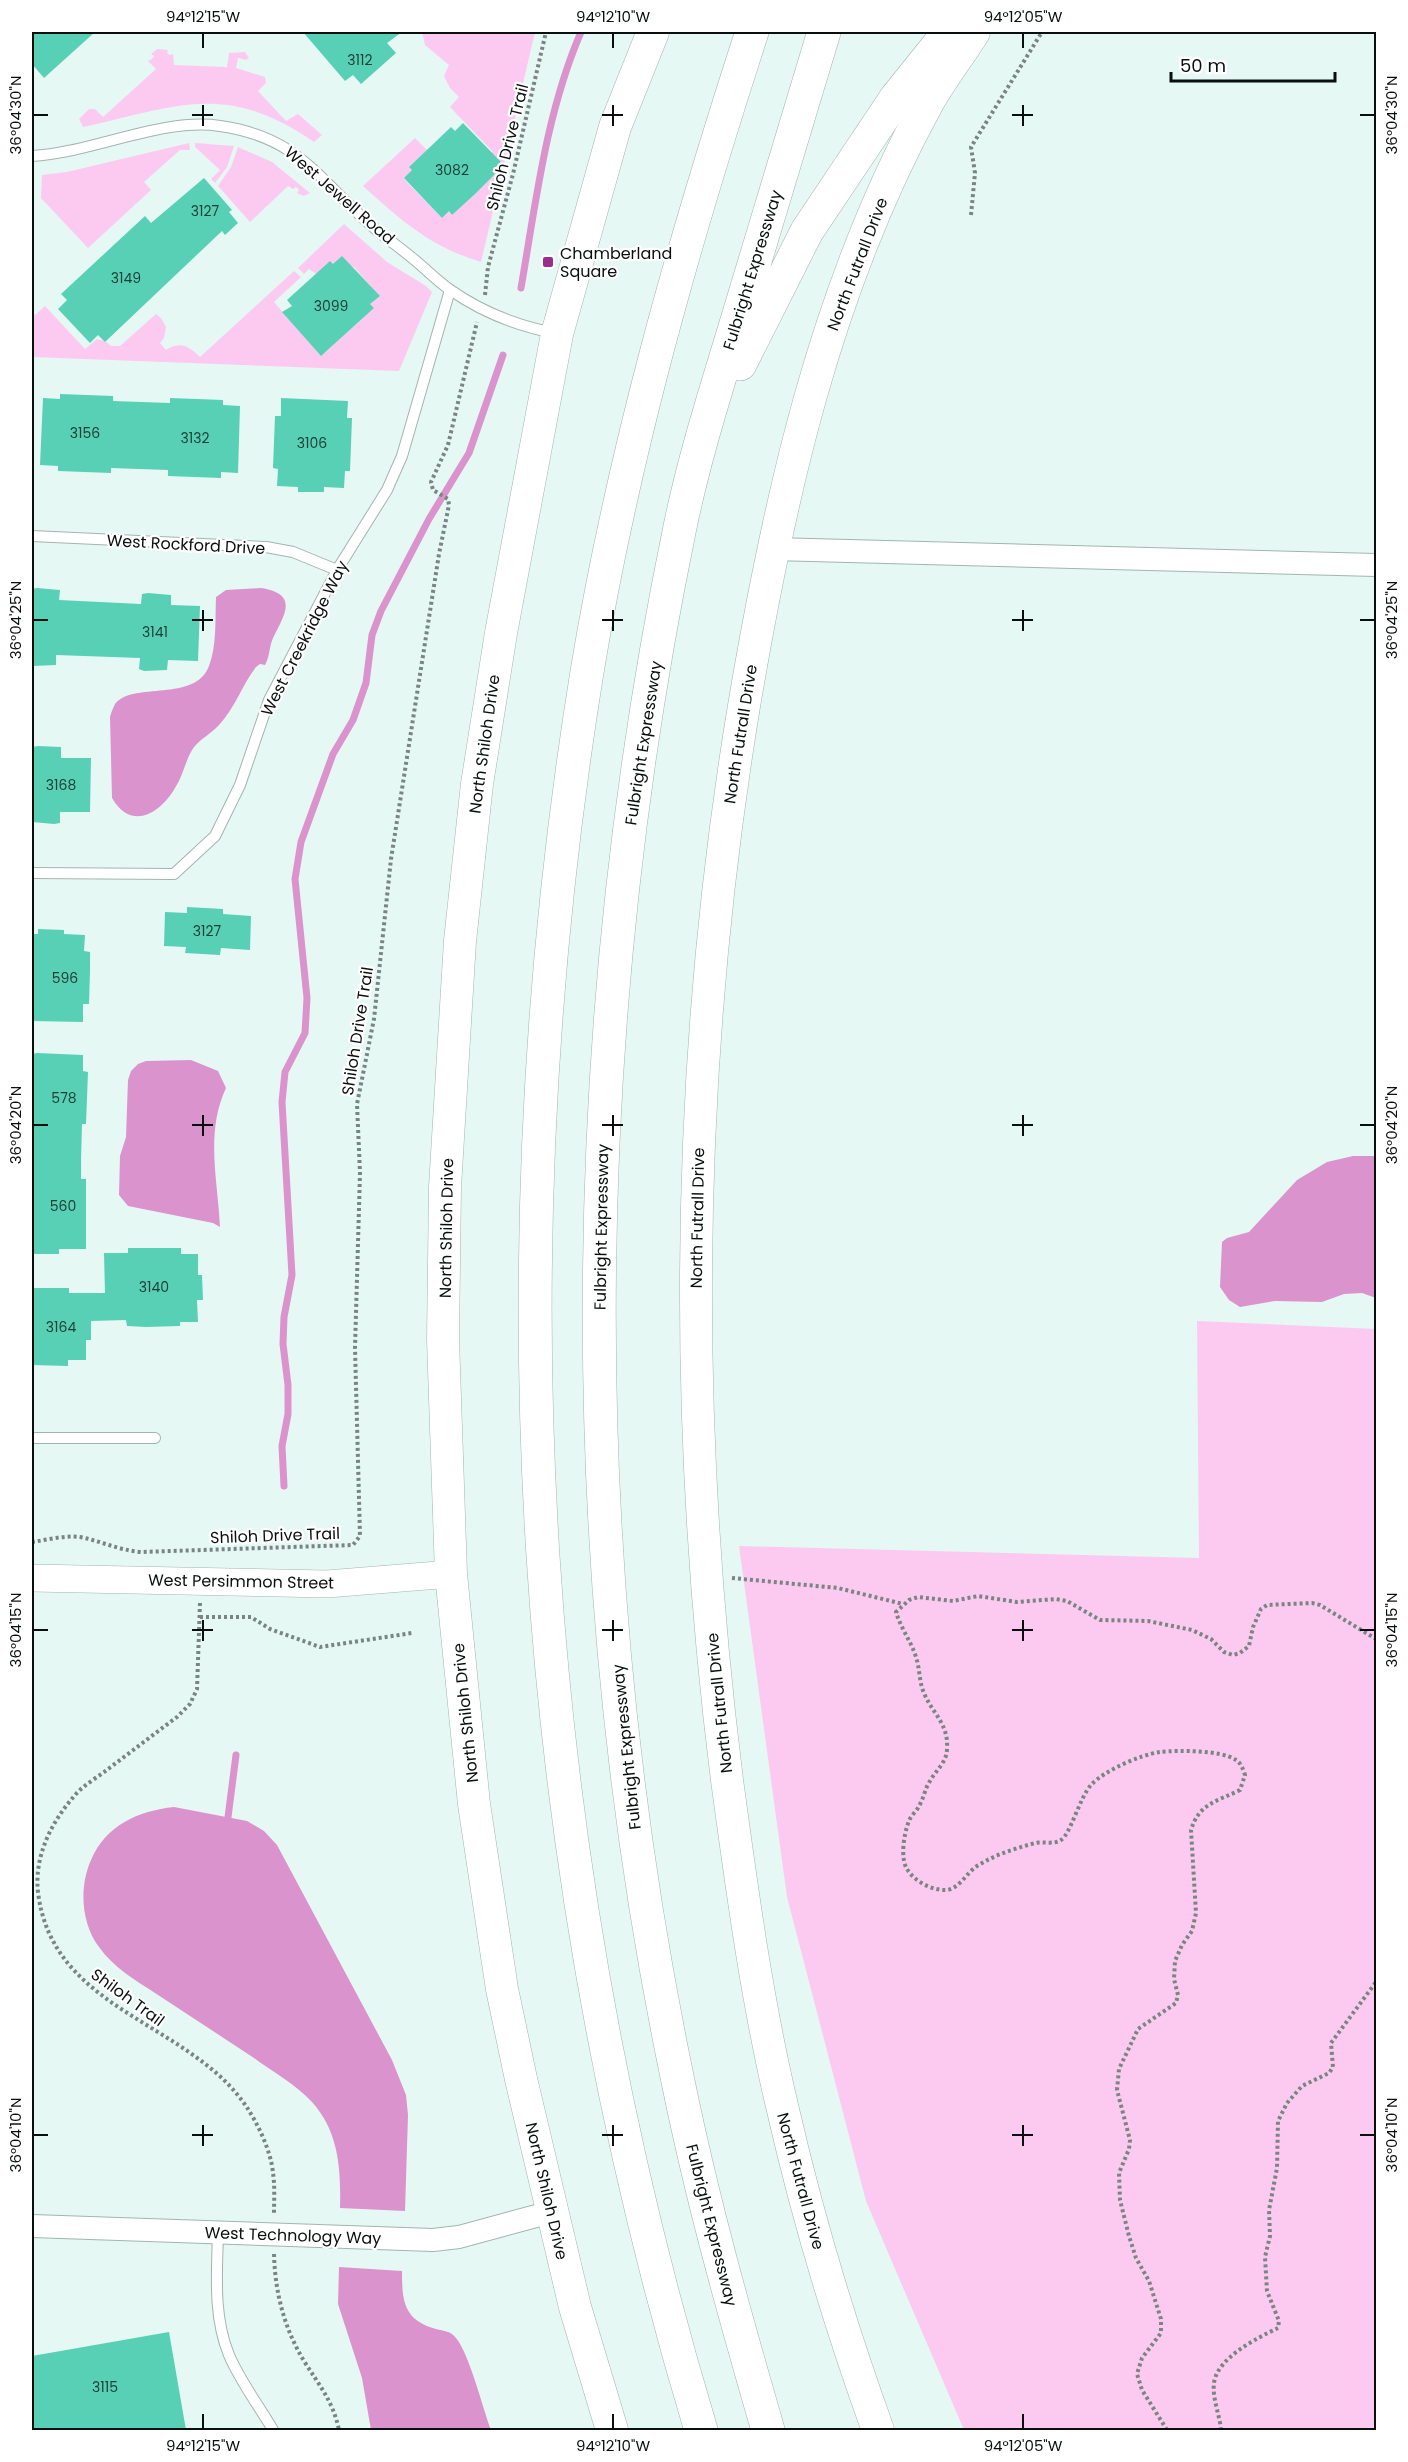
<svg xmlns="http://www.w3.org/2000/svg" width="1408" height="2462" font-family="Poppins,sans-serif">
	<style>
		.green { fill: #fccaf1 }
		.water { fill: #db93cd }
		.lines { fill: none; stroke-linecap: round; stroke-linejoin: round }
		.stream { stroke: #db93cd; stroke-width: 7 }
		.building { fill: #58d0b5 }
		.service-casing { stroke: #a3b4af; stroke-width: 12 }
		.minor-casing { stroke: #a3b4af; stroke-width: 24 }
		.tertiary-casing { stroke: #a3b4af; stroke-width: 28 }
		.secondary-casing { stroke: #a3b4af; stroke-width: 33 }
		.motorway-casing { stroke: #a3b4af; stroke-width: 34 }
		.path { stroke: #798582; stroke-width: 4; stroke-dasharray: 3 3; stroke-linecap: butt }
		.service { stroke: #fff; stroke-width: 10 }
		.minor { stroke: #fff; stroke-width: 22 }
		.tertiary { stroke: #fff; stroke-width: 27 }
		.secondary { stroke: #fff; stroke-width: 32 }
		.motorway { stroke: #fff; stroke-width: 33 }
		.ticks { fill: none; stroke: #090f0d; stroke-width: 2 }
		.poi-dot { fill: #9b2d8d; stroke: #fff; stroke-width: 2 }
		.labels { text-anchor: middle; stroke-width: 4.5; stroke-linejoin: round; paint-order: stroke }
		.number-label { font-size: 14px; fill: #1d3f37 }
		.street-label { font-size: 16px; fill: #090f0d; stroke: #fff }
		.poi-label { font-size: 16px; fill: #090f0d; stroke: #fff; text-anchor: start }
		.neatline { fill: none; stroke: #090f0d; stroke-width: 2 }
		.ticks-label { font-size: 15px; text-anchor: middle; fill: #090f0d }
	</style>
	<rect width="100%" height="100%" fill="#e6f8f3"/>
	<path class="green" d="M 422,32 L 535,32 L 481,262 C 429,246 402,221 363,186 L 415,138 L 427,150 L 409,167 L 412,170 L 404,179 L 442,218 L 449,211 L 452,215 L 495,174 L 492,171 L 492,151 L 450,107 L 459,97 L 450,88 L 444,76 L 449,65 L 425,45 Z
		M 157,49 L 168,50 L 167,53 L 170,55 L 173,54 L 174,65 L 227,67 L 229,53 L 245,52 L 249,58 L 246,60 L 238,58 L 236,68 L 265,77 L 266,83 L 258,91 L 286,121 L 298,114 L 322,135 L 314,142 C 226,81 178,106 83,127 L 79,119 L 89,109 L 95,109 L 103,117 L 156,69 L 148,61 L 152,59 L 154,56 L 151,54 Z
		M 189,143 L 190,150 L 180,150 L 144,182 L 151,190 L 88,248 L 41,198 L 42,175 L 67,172 Z
		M 195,143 L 234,146 L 227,167 L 215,183 L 211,179 L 220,170 L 195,147 Z
		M 238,147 L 272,162 L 310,193 L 304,196 L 297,193 L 299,190 L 296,187 L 293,189 L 288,186 L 250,222 L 218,186 L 231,167 Z
		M 344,224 L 387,262 L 426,286 L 432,292 L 399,371 L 32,357 L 32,312 L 35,315 L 45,306 L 85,349 L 97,339 L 105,341 L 111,346 L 120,346 L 156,314 L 161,318 L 166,327 L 164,338 L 160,343 L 166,350 C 181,341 188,346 200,357 L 294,271 L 301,277 L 274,302 L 321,356 L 374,308 L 370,304 L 379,296 L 354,267 L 333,264 L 316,274 L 309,269 L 304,274 L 298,268 Z
		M 1197,1321 L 1376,1329 L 1376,2430 L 964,2430 L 866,2201 L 787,1897 L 739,1546 L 1199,1558 Z"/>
	<path class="water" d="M 261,588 C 299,594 285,614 273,638 C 269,647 270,656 265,665 L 260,664 L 256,667 C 242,685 235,708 219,725 C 211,734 198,740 192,750 C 185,762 183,776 175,788 C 160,814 131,831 112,798 L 110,717 C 111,713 113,708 115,704 C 133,681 195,703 209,666 C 217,645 215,619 216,597 L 226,590 Z
		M 191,1060 L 218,1071 L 226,1088 C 205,1133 218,1181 220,1227 L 213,1223 L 128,1206 L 119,1195 L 120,1156 L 126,1137 L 128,1080 L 131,1071 L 138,1064 L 146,1061 Z
		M 1353,1156 L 1376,1156 L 1376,1298 L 1362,1293 L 1344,1294 L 1322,1302 L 1275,1301 L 1240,1307 L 1229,1300 L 1220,1287 L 1222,1242 L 1227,1238 L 1249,1232 L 1297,1180 L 1327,1162 Z
		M 174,1807 L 247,1821 L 264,1831 L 277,1845 L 392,2060 L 406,2095 L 408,2115 L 405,2211 L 340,2208 C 341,2169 339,2132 312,2102 C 295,2084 273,2072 254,2058 C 221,2036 188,2015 155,1993 C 135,1980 113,1967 99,1947 C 81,1923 79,1887 91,1860 C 106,1825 138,1811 174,1807 Z
		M 339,2267 L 402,2271 C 402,2300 403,2320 436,2329 C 444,2331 451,2331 456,2338 C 469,2353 483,2409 491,2430 L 371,2430 L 362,2378 L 338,2304 Z"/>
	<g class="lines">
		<path class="stream" d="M 521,288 C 536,202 546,113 581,32
			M 284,1486 L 282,1446 L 288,1414 L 288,1385 L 283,1344 L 284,1317 L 292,1275 L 282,1102 L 285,1072 L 305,1033 L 307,998 L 295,879 L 301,842 L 333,754 L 353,720 L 366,683 L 372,635 L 381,611 L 429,519 L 469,453 L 503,355
			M 227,1825 L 236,1755"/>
	</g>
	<path class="building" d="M 32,32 L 95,32 L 44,78 L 32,64 Z
		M 303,32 L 402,32 L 387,43 L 396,53 L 361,84 L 353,75 L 345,81 Z
		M 463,123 L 501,162 L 492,171 L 495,174 L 475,194 L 452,215 L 449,211 L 442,218 L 404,178 L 412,170 L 409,167 L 429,148 L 451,127 L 455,131 Z
		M 204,178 L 232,210 L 229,212 L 238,223 L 225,235 L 222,231 L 105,342 L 98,335 L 90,343 L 58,309 L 67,300 L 61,294 L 145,216 L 151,223 Z
		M 342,256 L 380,296 L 370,304 L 374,308 L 321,356 L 282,312 L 292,306 L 287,300 L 330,261 L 333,264 Z
		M 60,394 L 113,396 L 113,401 L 170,403 L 170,398 L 223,400 L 223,405 L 240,406 L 238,473 L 221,472 L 221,478 L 168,476 L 168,470 L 111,468 L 111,473 L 58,471 L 58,466 L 40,465 L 43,398 L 60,399 Z
		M 281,398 L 348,401 L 347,418 L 352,418 L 350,471 L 345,471 L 344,488 L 324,487 L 324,492 L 298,492 L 298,487 L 277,486 L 278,469 L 273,468 L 275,416 L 281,416 Z
		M 37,588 L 60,590 L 59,600 L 141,604 L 142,594 L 148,593 L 171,595 L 171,605 L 200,606 L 198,661 L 168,660 L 167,670 L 144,671 L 139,669 L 140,658 L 56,655 L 56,665 L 33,666 L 32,589 Z
		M 38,746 L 61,747 L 61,758 L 91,758 L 90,812 L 60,812 L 60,823 L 54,824 L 32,822 L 32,747 Z
		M 187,907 L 223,909 L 223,914 L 251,916 L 250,950 L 221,948 L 220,955 L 185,953 L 186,947 L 164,946 L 165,912 L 187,913 Z
		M 38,929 L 64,930 L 64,934 L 85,935 L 84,951 L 90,952 L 90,971 L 89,1004 L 83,1004 L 83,1022 L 32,1021 L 32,934 L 38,934 Z
		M 37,1053 L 83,1055 L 83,1071 L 88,1072 L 86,1124 L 82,1124 L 81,1161 L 81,1179 L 86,1179 L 86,1249 L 59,1249 L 59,1254 L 34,1254 L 34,1248 L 32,1248 L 32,1054 Z
		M 128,1248 L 181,1248 L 181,1254 L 198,1254 L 198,1275 L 202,1275 L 203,1300 L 197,1300 L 198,1322 L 180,1322 L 180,1326 L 146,1327 L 127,1326 L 126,1320 L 91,1321 L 91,1340 L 86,1340 L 86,1360 L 68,1360 L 68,1366 L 32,1365 L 32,1288 L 69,1288 L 69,1293 L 105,1293 L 104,1253 L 128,1253 Z
		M 169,2332 L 186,2430 L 34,2430 L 32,2417 L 32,2356 Z"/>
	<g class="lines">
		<defs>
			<path id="service" d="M 32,156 C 92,153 162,117 220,126 C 298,137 317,178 372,226 C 384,237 398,246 411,257 C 424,267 436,280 449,289 C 480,311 518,326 554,333
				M 32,536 L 266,547 L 293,552 L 337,570
				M 32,873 L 174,874 L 215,836 L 240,785 L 269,700 L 337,570 L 387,490 L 402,456 L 450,290
				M 32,1438 L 155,1438
				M 218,2232 C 217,2274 213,2316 229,2355 C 240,2381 259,2406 273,2430"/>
			<path id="minor" d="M 773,549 L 1376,565
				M 32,2226 L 433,2240 L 459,2237 L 551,2212"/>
			<path id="tertiary" d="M 32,1578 L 327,1584 L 451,1574"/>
			<path id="secondary" d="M 612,2430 L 575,2307 L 521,2079 L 502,1989 L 474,1804 L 451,1574 L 443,1339 L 445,1187 L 460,941 L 477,784 L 501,633 L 557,334 L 615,127 L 653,32
				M 878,2430 C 840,2325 808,2219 783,2110 C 757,2002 742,1890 727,1780 C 682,1423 685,1061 744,706 C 779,499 825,290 927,104 C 941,79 959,56 974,32"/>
			<path id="motorway" d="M 740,364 L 807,231 L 896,98 L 949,32
				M 701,2430 C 528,1857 491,1263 587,672 C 623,454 684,241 752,32
				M 768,2430 C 735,2316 703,2203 679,2086 C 571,1574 574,1039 680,527 C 695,454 718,384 739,314 C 767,220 795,126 824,32"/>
		</defs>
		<use href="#service" class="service-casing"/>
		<use href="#minor" class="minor-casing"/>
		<use href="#tertiary" class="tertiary-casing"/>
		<use href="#secondary" class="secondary-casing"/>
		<use href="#motorway" class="motorway-casing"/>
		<path class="path" d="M 971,215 L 975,173 L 971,147 L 1042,32
			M 485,295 L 488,267 L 513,174 L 546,32
			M 32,1542 C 47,1540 64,1535 80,1537 C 101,1541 118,1550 141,1552 L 353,1545 L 360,1536 L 355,1348 L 360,1173 L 357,1104 L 374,1019 L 391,859 L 439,554 L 449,505 L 448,499 L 433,490 L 431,482 L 448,445 L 477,322
			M 732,1578 L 838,1588 L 903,1604
			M 200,1603 L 197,1689 L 190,1704 L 177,1717 C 154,1734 131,1752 108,1769 C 98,1777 85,1784 76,1794 C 52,1821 34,1855 38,1892 C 52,2011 188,2021 246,2106 C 258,2124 271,2151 273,2173 C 275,2186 274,2200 274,2214
			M 200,1617 L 251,1617 L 270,1629 L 320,1647 L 412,1633
			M 274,2254 C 275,2292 284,2328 304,2361 C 319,2385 333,2401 339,2430
			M 1167,2430 L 1142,2390 L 1137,2374 L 1142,2358 L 1161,2333 L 1161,2319 L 1149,2281 L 1136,2258 L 1129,2236 L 1120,2200 L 1119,2173 L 1129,2149 L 1130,2140 L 1117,2090 L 1119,2069 L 1138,2029 L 1176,2003 L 1178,1995 L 1174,1979 L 1175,1961 L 1182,1945 L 1192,1931 L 1196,1913 L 1191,1830 C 1199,1803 1218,1801 1240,1790 L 1245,1775 C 1243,1769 1241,1763 1236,1760 C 1222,1750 1177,1750 1160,1752 C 1140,1755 1105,1770 1091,1785 C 1080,1797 1070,1835 1061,1840 C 1054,1845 1043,1841 1035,1843 C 1014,1849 996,1854 977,1866 C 966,1873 959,1890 945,1890 C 931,1890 914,1881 907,1869 C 900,1858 904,1833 909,1821 C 911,1815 917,1811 919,1806 C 924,1798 925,1788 930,1781 C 936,1770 947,1762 947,1749 C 949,1724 932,1713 924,1693 C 919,1682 920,1669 916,1657 C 911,1641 901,1629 896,1612 L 909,1600 L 918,1597 L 953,1601 L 978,1596 L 1017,1602 L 1056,1599 L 1067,1601 L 1100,1620 L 1148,1621 L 1192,1630 L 1211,1639 L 1224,1652 L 1233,1655 L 1240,1653 L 1249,1646 L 1253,1627 L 1261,1609 L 1267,1605 L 1312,1603 L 1320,1605 L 1376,1639
			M 1221,2430 C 1220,2416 1212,2398 1214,2383 C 1217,2358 1257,2338 1278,2328 L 1279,2321 L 1267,2291 L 1265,2257 L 1270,2236 L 1269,2210 L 1277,2168 L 1278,2121 L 1287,2103 L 1302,2086 L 1329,2073 L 1333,2067 L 1331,2043 L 1376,1982"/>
		<use href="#service" class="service"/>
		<use href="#minor" class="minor"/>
		<use href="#tertiary" class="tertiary"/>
		<use href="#secondary" class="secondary"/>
		<use href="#motorway" class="motorway"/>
	</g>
	<path class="ticks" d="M 203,33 L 203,48M 613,33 L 613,48M 1023,33 L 1023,48M 203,105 L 203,126M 613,105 L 613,126M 1023,105 L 1023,126M 33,115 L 48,115M 192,115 L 213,115M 602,115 L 623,115M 1012,115 L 1033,115M 1360,115 L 1375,115M 203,610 L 203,631M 613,610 L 613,631M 1023,610 L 1023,631M 33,620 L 48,620M 192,620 L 213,620M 602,620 L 623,620M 1012,620 L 1033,620M 1360,620 L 1375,620M 203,1115 L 203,1136M 613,1115 L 613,1136M 1023,1115 L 1023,1136M 33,1125 L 48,1125M 192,1125 L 213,1125M 602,1125 L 623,1125M 1012,1125 L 1033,1125M 1360,1125 L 1375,1125M 203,1620 L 203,1641M 613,1620 L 613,1641M 1023,1620 L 1023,1641M 33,1630 L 48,1630M 192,1630 L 213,1630M 602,1630 L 623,1630M 1012,1630 L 1033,1630M 1360,1630 L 1375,1630M 203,2125 L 203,2146M 613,2125 L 613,2146M 1023,2125 L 1023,2146M 33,2135 L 48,2135M 192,2135 L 213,2135M 602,2135 L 623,2135M 1012,2135 L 1033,2135M 1360,2135 L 1375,2135M 203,2414 L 203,2429M 613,2414 L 613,2429M 1023,2414 L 1023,2429"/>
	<rect class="poi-dot" x="542" y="256" width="12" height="12" rx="3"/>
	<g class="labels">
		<g class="number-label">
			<text x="360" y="65">3112</text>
			<text x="452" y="175">3082</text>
			<text x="205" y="216">3127</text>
			<text x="126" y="283">3149</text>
			<text x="331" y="311">3099</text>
			<text x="85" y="438">3156</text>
			<text x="195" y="443">3132</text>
			<text x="312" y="448">3106</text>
			<text x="155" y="637">3141</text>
			<text x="61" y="790">3168</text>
			<text x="207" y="936">3127</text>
			<text x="65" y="983">596</text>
			<text x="64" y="1103">578</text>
			<text x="63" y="1211">560</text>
			<text x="154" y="1292">3140</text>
			<text x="61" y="1332">3164</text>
			<text x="105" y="2392">3115</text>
		</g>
		<g class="street-label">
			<text transform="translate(507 147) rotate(-76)" y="6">Shiloh Drive Trail</text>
			<text transform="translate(340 195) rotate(41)" y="6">West Jewell Road</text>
			<text transform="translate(857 264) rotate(-69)" y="6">North Futrall Drive</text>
			<text transform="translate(752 270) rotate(-73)" y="6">Fulbright Expressway</text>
			<text transform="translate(186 544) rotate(3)" y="6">West Rockford Drive</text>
			<text transform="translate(304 638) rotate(-63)" y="6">West Creekridge Way</text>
			<text transform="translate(740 734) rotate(-81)" y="6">North Futrall Drive</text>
			<text transform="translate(643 743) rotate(-81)" y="6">Fulbright Expressway</text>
			<text transform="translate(484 744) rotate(-82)" y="6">North Shiloh Drive</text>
			<text transform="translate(357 1031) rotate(-81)" y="6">Shiloh Drive Trail</text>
			<text transform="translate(697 1218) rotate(-89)" y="6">North Futrall Drive</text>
			<text transform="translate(601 1227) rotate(-89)" y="6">Fulbright Expressway</text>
			<text transform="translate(446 1228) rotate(-89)" y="6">North Shiloh Drive</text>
			<text transform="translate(275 1535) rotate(-2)" y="6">Shiloh Drive Trail</text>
			<text transform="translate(241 1581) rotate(1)" y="6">West Persimmon Street</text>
			<text transform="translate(719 1703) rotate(-96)" y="6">North Futrall Drive</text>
			<text transform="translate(465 1713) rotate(-96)" y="6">North Shiloh Drive</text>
			<text transform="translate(626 1747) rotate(-96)" y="6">Fulbright Expressway</text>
			<text transform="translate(128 1997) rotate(36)" y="6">Shiloh Trail</text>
			<text transform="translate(801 2181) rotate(75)" y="6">North Futrall Drive</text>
			<text transform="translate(547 2191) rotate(77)" y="6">North Shiloh Drive</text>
			<text transform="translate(712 2225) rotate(76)" y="6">Fulbright Expressway</text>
			<text transform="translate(293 2235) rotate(2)" y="6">West Technology Way</text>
		</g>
		<g class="poi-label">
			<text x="560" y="259">Chamberland<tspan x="560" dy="18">Square</tspan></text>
		</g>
	</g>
	<rect width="1408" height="2462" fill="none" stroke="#ffffff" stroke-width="66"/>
	<path d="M1171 72v9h164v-9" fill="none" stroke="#090f0d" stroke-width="3"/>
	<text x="1180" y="72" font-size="18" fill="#090f0d" stroke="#ffffff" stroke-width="4.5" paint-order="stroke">50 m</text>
	<rect x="33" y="33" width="1342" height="2396" class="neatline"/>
	<g class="ticks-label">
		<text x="203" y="22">94°12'15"W</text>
		<text x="613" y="22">94°12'10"W</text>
		<text x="1023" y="22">94°12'05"W</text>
		<text transform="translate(16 115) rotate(-90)" y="5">36°04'30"N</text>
		<text transform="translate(1392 115) rotate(-90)" y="5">36°04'30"N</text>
		<text transform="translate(16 620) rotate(-90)" y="5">36°04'25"N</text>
		<text transform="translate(1392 620) rotate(-90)" y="5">36°04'25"N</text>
		<text transform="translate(16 1125) rotate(-90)" y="5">36°04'20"N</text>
		<text transform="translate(1392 1125) rotate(-90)" y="5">36°04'20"N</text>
		<text transform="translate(16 1630) rotate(-90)" y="5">36°04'15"N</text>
		<text transform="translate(1392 1630) rotate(-90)" y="5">36°04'15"N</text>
		<text transform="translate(16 2135) rotate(-90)" y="5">36°04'10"N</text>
		<text transform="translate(1392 2135) rotate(-90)" y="5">36°04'10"N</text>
		<text x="203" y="2451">94°12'15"W</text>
		<text x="613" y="2451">94°12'10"W</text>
		<text x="1023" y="2451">94°12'05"W</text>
	</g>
</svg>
